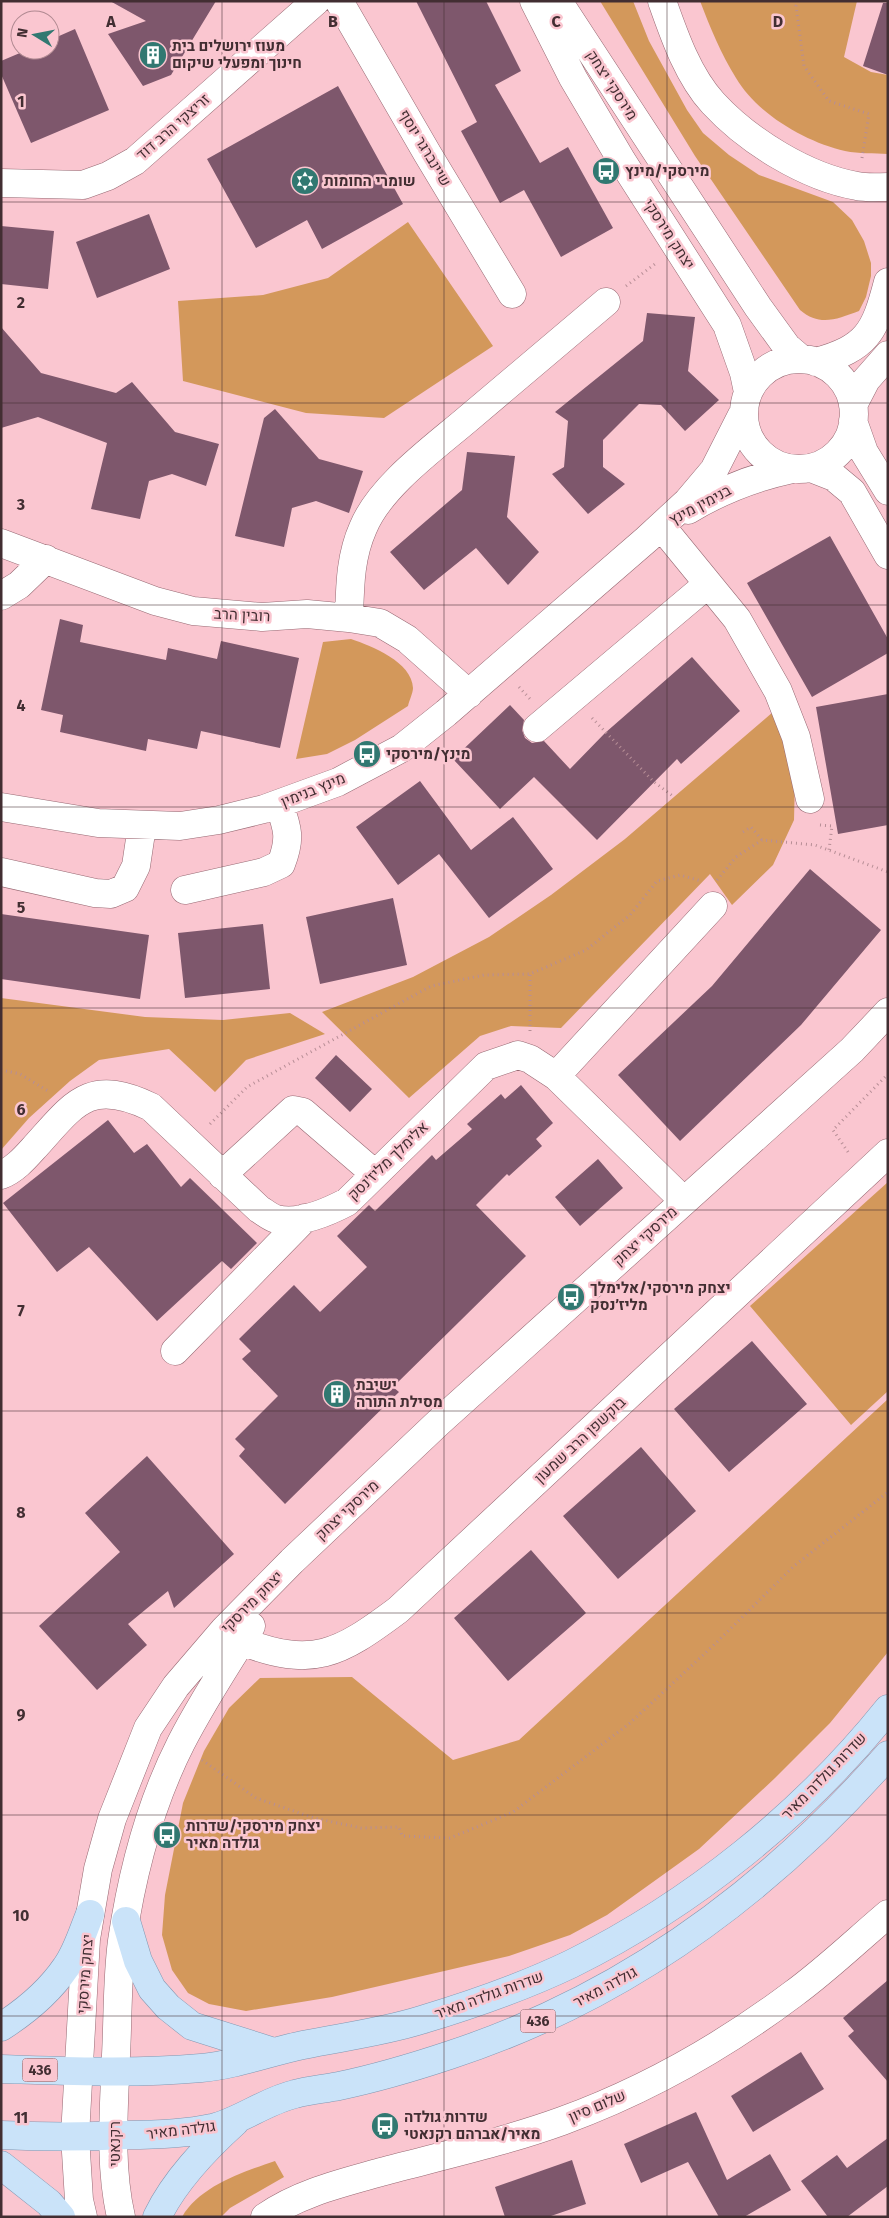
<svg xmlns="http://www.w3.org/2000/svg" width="889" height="2218" font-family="'Fira Sans',Heebo,sans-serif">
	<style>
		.green { fill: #d3985b }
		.building { fill: #7e576c }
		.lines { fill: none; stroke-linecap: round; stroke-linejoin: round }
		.minor-casing { stroke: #976973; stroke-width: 29 }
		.major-casing { stroke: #8397b1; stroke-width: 29 }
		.path { stroke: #b78e96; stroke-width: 3; stroke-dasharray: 1 4; stroke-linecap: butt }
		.minor { stroke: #fff; stroke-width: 28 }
		.major { stroke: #cae3f9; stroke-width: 28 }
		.grid { fill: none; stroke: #422e32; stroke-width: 1; stroke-opacity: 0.55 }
		.labels { text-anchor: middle; stroke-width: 5; stroke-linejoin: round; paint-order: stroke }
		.shield { fill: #fac6d0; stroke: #795c61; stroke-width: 1 }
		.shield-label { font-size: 14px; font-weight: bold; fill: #422e32 }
		.poi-label { font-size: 15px; font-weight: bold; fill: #422e32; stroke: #fac6d0; text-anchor: start }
		.street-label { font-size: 15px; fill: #422e32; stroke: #fac6d0 }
		.grid-label { font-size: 16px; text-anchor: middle; font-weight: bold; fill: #422e32; stroke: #fac6d0; stroke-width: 5; stroke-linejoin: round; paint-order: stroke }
	</style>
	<rect width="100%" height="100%" fill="#fac6d0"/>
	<path class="green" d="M 600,1 L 633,1 L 649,41 L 687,110 L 703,133 L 729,155 L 759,175 L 833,202 L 852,220 L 864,241 L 871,263 L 871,276 L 866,297 L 859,311 C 837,319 820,327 800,310 L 695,156 Z
		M 700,1 L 857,1 L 844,57 L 871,72 L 888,75 L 888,154 C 874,153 859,154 845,151 C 806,142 757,114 736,78 C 721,54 710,27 700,1 Z
		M 408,222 L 493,346 L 384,418 L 306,413 L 183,381 L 178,301 L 263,295 L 328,278 Z
		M 351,639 C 372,646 412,662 413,688 C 413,693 409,701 408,706 L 355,740 L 327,754 L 296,759 L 323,642 Z
		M 773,712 L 784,739 L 795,779 L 794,820 L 773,865 L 732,905 L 710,874 L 561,1028 L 511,1026 L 480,1036 L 409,1098 L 322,1012 L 413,977 L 489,937 L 551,895 L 625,839 Z
		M 1,998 L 145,1017 L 223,1020 L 290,1013 L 325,1034 L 246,1060 L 215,1092 L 169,1049 L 99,1060 L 70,1081 L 29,1118 L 1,1150 Z
		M 888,1182 L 888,1391 L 851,1425 L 750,1306 Z
		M 888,1399 L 888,1652 L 830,1723 L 775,1778 L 699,1849 L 607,1915 L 570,1935 L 509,1956 L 332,1997 L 246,2011 L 209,2004 L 188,1993 L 172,1970 L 162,1935 L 165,1895 L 183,1803 L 204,1751 L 229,1708 L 260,1678 L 352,1677 L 453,1760 L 519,1740 Z
		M 275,2161 L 284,2177 L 230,2208 L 221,2217 L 182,2217 C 200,2186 243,2172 275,2161 Z"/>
	<path class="building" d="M 110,1 L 216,1 L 171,75 L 143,86 L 108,34 L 146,21 Z
		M 416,1 L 486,1 L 521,71 L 495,85 L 540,163 L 568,147 L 613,228 L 561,257 L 524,190 L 500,203 L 461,131 L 477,122 Z
		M 883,3 L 888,3 L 888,75 L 863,66 Z
		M 75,29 L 109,110 L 31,143 L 1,74 L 1,61 L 27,50 L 50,50 L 50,40 Z
		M 338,86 L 403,204 L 322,249 L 307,220 L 256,248 L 207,159 Z
		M 149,214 L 170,269 L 97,298 L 76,242 Z
		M 1,226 L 54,231 L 48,289 L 1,284 Z
		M 647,313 L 695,317 L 688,371 L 719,400 L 685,431 L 661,405 L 639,404 L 603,440 L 603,467 L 625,484 L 588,514 L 552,474 L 564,467 L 568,421 L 555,412 L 643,341 Z
		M 1,327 L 41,373 L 116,393 L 132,382 L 175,432 L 219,444 L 206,486 L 172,474 L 149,481 L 140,519 L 91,509 L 107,443 L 38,417 L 1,428 Z
		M 275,409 L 319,459 L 363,471 L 349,513 L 316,501 L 292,508 L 284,547 L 235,536 L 264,418 Z
		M 467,452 L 515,456 L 507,517 L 539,552 L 508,585 L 476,548 L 424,590 L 390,552 L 462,490 Z
		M 830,536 L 888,639 L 888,653 L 812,697 L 747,583 Z
		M 60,619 L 83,625 L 80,642 L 166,660 L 168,648 L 217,659 L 221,641 L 299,658 L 280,748 L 201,731 L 197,749 L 148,739 L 146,751 L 60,732 L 63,715 L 41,710 Z
		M 692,657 L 740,711 L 681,764 L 677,759 L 597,840 L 534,777 L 500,809 L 453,759 L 510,705 L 524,720 L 522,730 L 525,738 L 532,743 L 544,741 L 570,769 L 605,733 Z
		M 888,694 L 888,825 L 838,834 L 816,707 Z
		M 420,781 L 471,850 L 513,817 L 553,869 L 489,918 L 439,854 L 398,885 L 356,827 Z
		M 810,869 L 881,930 L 801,1025 L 680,1141 L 618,1075 L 712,986 Z
		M 393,898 L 407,965 L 320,984 L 306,917 Z
		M 1,914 L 149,935 L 140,999 L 1,979 Z
		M 263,924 L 270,989 L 185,998 L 178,933 Z
		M 336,1055 L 372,1089 L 350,1112 L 315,1078 Z
		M 521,1085 L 553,1123 L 536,1139 L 542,1146 L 509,1176 L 507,1174 L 476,1205 L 526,1256 L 393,1387 L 399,1392 L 285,1504 L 239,1456 L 245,1449 L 235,1439 L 278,1396 L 242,1359 L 251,1351 L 239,1339 L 294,1285 L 320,1312 L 367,1267 L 337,1236 L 369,1205 L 375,1211 L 432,1155 L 436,1160 L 472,1129 L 467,1124 L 501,1094 L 505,1099 Z
		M 108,1120 L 134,1153 L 147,1144 L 181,1187 L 190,1178 L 257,1243 L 231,1269 L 222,1261 L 157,1321 L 89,1247 L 57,1272 L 3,1203 Z
		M 598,1159 L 623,1188 L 580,1226 L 555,1197 Z
		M 752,1341 L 807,1404 L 729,1472 L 674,1409 Z
		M 641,1447 L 696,1511 L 618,1579 L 563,1516 Z
		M 147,1456 L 234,1554 L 174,1608 L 168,1591 L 128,1624 L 147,1645 L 97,1690 L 39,1626 L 120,1552 L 85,1513 Z
		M 531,1550 L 586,1613 L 508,1681 L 454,1618 Z
		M 888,1980 L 888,2082 L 848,2036 L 854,2031 L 843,2018 Z
		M 801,2052 L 824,2089 L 753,2132 L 731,2096 Z
		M 696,2112 L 727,2180 L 770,2154 L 791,2190 L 744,2217 L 719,2217 L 688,2162 L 641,2183 L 624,2144 Z
		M 888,2138 L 888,2186 L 847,2217 L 828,2217 L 801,2181 L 837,2155 L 847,2168 Z
		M 572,2160 L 586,2204 L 548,2217 L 505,2217 L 495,2187 Z"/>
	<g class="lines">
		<defs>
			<path id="minor" d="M 339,1 L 427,153 L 512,294
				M 534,1 L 573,78 L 622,161 L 727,325 L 744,373 L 748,392
				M 558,1 L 758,307 L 787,347 L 801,359
				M 662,1 C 674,35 688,76 713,103 C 748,141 806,177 857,186 C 867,188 878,187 888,187
				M 1,183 L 83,185 L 108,176 L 135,161 L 316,1
				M744 414a55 55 0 1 1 110 0a55 55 0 1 1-110 0Z
				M 816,362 C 867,348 875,332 888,282
				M 853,405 L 866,380 L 888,355
				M 853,421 L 864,452 L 888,491
				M 811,468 L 834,477 L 852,492 L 888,555
				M 688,510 C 721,490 755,477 792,469
				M 661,526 L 737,619 L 778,691 L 796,737 L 810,799
				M 1,543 L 155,601 L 193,611 L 262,617 L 307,614 L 349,618 L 380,623 L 407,639 L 469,694
				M 1,596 L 19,585 L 46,559
				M 349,618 C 350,587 350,557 363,528 C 380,486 435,447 470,417 C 515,379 561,340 606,302
				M 537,728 L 708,584
				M 1,807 L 98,823 L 180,826 L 219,820 L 264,809 L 338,782 L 402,748 L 446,713 L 647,539 L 687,502 L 714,470 L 744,411
				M 1,872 L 95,893 L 111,894 L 125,888 L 136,866 L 142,826
				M 185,890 L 264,872 L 281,864 C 291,839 288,829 279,804
				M 556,1076 L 713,906
				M 1,1175 C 14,1170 24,1159 33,1149 C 74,1104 88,1077 151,1107 L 259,1209 C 264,1212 270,1217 276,1219 C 299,1225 328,1212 347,1202 L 486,1066 L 518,1055 L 530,1059 L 556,1076 L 684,1201
				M 222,1175 L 293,1110 L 303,1112 L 375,1174
				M 175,1351 L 305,1218
				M 241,1641 C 313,1669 339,1654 398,1610 L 888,1153
				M 83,2217 L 79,2200 L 75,2136 L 86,1939 L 98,1869 L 112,1819 L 148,1728 L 176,1686 L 224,1630 L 292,1561 L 439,1422 L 852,1050 L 888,1012
				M 121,2217 C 109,2165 114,2108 116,2055 C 118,2017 117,1978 122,1941 C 132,1873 150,1804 181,1743 C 202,1702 227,1664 251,1626
				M 265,2217 C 299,2193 342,2183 381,2172 C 441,2156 504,2142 562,2121 C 647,2090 721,2048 793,1994 C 826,1970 856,1941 888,1914"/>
			<path id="major" d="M 126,1921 L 138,1961 L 152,1989 L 168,2007 L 192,2026 L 271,2051
				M 1,2027 C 26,2011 49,1992 66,1967 C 77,1952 83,1931 90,1914
				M 1,2069 C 68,2071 135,2074 201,2068 C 236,2065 269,2052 303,2045 C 342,2037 383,2032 421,2020 C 471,2005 523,1987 571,1964 C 692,1904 803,1815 888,1709
				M 1,2135 C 43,2137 85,2137 127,2135 C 155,2135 184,2134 212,2128 C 241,2121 265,2101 295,2094 C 309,2090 324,2089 339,2086 C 377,2078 414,2067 450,2055 C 624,1998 768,1892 888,1755
				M 1,2165 L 49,2203 L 61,2217
				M 157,2217 C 175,2180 205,2149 235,2122"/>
		</defs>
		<use href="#minor" class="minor-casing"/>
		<use href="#major" class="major-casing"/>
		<path class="path" d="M 799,1 L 796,6 L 804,66 L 829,101 L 869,114 L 862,158
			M 626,286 L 655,264
			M 519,687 L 530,699
			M 592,718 L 654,782 L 674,797
			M 820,825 L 832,826 L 829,850
			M 743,832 L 751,827 L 762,840
			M 717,880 L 736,857 L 762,840 L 815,845 L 888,872
			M 530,1031 L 530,974
			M 1,1070 L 20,1074 L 48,1091
			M 210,1124 L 247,1087 L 431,986 L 484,975 L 530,974 L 586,950 L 630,915 L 657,881 L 680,875 L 701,881
			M 848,1152 L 833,1130 L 888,1074
			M 202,1760 L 256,1798 L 314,1818 L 361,1828 L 399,1827 L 402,1836 L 450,1838 L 513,1812 L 630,1723 L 716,1643 L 794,1566 L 888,1492"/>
		<use href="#minor" class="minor"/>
		<use href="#major" class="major"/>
	</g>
	<path class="grid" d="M 222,1 L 222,2217M 444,1 L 444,2217M 667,1 L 667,2217M 1,202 L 888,202M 1,403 L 888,403M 1,605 L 888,605M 1,807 L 888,807M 1,1008 L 888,1008M 1,1210 L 888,1210M 1,1411 L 888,1411M 1,1613 L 888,1613M 1,1815 L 888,1815M 1,2016 L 888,2016"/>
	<defs>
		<symbol id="building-disc" viewBox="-11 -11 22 22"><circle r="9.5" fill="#317871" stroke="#fac6d0"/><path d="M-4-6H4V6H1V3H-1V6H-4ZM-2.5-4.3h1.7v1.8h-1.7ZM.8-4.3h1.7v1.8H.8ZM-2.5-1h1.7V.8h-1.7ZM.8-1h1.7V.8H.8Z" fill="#fff"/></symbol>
		<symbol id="bus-disc" viewBox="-11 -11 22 22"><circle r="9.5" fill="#317871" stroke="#fac6d0"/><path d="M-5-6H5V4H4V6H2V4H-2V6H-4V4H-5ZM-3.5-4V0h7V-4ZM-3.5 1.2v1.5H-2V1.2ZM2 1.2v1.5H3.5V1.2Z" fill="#fff"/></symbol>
		<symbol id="synagogue-disc" viewBox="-11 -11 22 22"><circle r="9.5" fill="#317871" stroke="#fac6d0"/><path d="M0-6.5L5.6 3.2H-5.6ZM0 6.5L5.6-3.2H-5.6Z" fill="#fff"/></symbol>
	</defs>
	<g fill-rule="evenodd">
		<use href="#building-disc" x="137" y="39" width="32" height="32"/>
		<use href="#bus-disc" x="590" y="155" width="32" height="32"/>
		<use href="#synagogue-disc" x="289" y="165" width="32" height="32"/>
		<use href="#bus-disc" x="351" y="738" width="32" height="32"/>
		<use href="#bus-disc" x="555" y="1281" width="32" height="32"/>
		<use href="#building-disc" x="321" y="1378" width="32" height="32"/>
		<use href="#bus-disc" x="151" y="1819" width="32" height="32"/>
		<use href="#bus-disc" x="369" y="2110" width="32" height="32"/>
	</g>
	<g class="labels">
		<g class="shield">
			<rect x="520.5" y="2009.5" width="35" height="23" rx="4"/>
			<rect x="22.5" y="2058.5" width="35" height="23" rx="4"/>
		</g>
		<g class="shield-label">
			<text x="538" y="2026">436</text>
			<text x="40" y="2075">436</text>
		</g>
		<g class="poi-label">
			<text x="172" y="51">מעוז ירושלים בית<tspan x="172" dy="17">חינוך ומפעלי שיקום</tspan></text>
			<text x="625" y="176">מירסקי/מינץ</text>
			<text x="324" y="186">שומרי החומות</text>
			<text x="386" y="759">מינץ/מירסקי</text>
			<text x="590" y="1293">יצחק מירסקי/אלימלך<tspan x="590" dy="17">מליז׳נסק</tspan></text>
			<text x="356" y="1390">ישיבת<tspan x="356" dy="17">מסילת התורה</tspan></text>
			<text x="186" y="1831">יצחק מירסקי/שדרות<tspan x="186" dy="17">גולדה מאיר</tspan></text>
			<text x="404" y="2122">שדרות גולדה<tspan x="404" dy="17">מאיר/אברהם רקנאטי</tspan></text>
		</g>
		<g class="street-label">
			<text transform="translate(612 85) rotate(57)" y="5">מירסקי יצחק</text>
			<text transform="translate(173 127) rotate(-41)" y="5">זריצקי הרב דוד</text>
			<text transform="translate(425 148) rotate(59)" y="5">שיינברגר יוסף</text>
			<text transform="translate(669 234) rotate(57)" y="5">יצחק מירסקי</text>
			<text transform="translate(700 505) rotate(-28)" y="5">בנימין מינץ</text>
			<text transform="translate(242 615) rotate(3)" y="5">רובין הרב</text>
			<text transform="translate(313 790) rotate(-22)" y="5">מינץ בנימין</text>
			<text transform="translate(388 1161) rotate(-44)" y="5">אלימלך מליז'נסק</text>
			<text transform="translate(645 1236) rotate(-42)" y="5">מירסקי יצחק</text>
			<text transform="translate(580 1440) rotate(-43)" y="5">בוקשפן הרב שמעון</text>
			<text transform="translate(347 1510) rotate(-43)" y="5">מירסקי יצחק</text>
			<text transform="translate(252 1602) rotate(-45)" y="5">יצחק מירסקי</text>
			<text transform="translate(824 1776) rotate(-46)" y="5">שדרות גולדה מאיר</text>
			<text transform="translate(85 1974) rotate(-86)" y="5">יצחק מירסקי</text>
			<text transform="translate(605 1987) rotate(-28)" y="5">גולדה מאיר</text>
			<text transform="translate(489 1995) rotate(-20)" y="5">שדרות גולדה מאיר</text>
			<text transform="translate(597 2106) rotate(-23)" y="5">שלום סיון</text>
			<text transform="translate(181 2130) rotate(-7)" y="5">גולדה מאיר</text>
			<text transform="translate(115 2144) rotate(-90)" y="5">רקנאטי</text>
		</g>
	</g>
	<g class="grid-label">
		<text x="111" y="27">A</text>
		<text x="333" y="27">B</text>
		<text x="556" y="27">C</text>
		<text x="778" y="27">D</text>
		<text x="21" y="107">1</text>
		<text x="21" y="308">2</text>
		<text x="21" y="510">3</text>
		<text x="21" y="711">4</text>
		<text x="21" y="913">5</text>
		<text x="21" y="1115">6</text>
		<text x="21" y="1316">7</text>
		<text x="21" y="1518">8</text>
		<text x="21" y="1720">9</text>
		<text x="21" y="1921">10</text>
		<text x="21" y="2123">11</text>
	</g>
	<rect width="889" height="2218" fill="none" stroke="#422e32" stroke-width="5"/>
	<g transform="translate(35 35) rotate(280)"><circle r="24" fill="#fac6d0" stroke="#b08991"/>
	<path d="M0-4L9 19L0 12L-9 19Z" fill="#317871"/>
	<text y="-8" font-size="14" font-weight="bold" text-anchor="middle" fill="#422e32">N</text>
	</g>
</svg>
